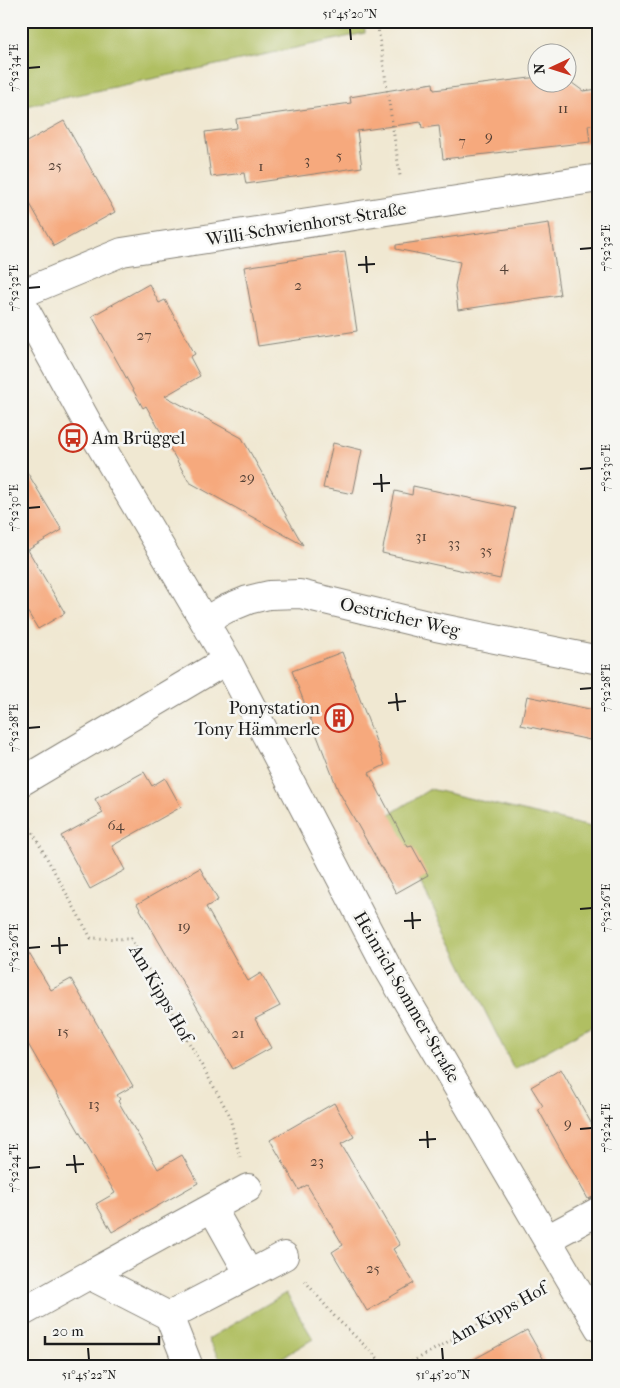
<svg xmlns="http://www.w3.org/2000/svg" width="620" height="1388" font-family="'IM FELL French Canon',serif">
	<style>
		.green { fill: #b0bf62; stroke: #666e3f }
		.building { fill: #f6a97d }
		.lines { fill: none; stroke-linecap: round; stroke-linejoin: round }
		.minor-casing { stroke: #868277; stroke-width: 30 }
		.path { stroke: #868277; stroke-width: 3; stroke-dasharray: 1 4; stroke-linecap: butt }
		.minor { stroke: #fff; stroke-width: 28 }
		.ticks { fill: none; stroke: #1c1c1c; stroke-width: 2 }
		.labels { text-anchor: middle; stroke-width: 5; stroke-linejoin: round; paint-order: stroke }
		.number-label { font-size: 15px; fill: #523f34 }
		.street-label { font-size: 18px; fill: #1c1c1c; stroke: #f6f6f2 }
		.poi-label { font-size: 18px; fill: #1c1c1c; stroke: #f6f6f2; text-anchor: start }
		.neatline { fill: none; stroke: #1c1c1c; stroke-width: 2 }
		.ticks-label { font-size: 12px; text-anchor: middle; fill: #1c1c1c }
	</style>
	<rect width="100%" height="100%" fill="#f6f6f2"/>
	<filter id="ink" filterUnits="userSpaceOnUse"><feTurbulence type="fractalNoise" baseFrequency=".02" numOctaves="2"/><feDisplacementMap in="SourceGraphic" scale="10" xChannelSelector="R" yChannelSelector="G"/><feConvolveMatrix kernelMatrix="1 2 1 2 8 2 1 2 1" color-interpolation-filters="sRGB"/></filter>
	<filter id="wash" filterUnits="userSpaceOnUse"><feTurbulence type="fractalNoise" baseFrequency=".0096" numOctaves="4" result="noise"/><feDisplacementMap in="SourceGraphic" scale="20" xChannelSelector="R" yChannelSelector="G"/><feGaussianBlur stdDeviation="1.12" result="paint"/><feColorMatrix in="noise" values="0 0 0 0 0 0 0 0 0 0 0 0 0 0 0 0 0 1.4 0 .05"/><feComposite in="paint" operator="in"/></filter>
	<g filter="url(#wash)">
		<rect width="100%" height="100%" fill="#f0e8d2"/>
		<path class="green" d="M 21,21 L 364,21 L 365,33 L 21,107 Z
			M 430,789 L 599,829 L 599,1022 L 514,1069 L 387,816 Z
			M 286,1293 L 313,1339 L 266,1367 L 224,1367 L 208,1339 Z"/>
		<g id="blocks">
			<path class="building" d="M 538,77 L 538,82 L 568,82 L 568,80 L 583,91 L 599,89 L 599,124 L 588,125 L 590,142 L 443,159 L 439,126 L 422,128 L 421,122 L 357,131 L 362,167 L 246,184 L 244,173 L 211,177 L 205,132 L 237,128 L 236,119 L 351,103 L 350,97 L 433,83 L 434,90 Z
				M 64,121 L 115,212 L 54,246 L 21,188 L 21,145 Z
				M 549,223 L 560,295 L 458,310 L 455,286 L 460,262 L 396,249 L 396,245 Z
				M 345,252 L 357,331 L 258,346 L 244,267 Z
				M 149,284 L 159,303 L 165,300 L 195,354 L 190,357 L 200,376 L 165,396 L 242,438 L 303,545 L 189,482 L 146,406 L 143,408 L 92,316 Z
				M 333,443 L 362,450 L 353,494 L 323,488 Z
				M 21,462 L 62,530 L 28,550 L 65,613 L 38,629 L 21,601 Z
				M 413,486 L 515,508 L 500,579 L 382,553 L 395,491 L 412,495 Z
				M 342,652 L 385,765 L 369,773 L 408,847 L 412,846 L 428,875 L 396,893 L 338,790 L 292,671 Z
				M 527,696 L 599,711 L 599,742 L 521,725 Z
				M 144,772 L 152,786 L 165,778 L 181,807 L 112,846 L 125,870 L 90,889 L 61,836 L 103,813 L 95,799 Z
				M 200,868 L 218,900 L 206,907 L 248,981 L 261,973 L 280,1006 L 255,1019 L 271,1048 L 233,1069 L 137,904 Z
				M 21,940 L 51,990 L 71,979 L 133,1086 L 117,1095 L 120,1099 L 118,1101 L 158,1169 L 182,1155 L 198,1183 L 112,1232 L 96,1204 L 115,1193 L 21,1032 Z
				M 561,1069 L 599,1137 L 599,1195 L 588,1199 L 538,1109 L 543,1106 L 531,1087 Z
				M 334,1103 L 354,1137 L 341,1144 L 400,1245 L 393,1249 L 414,1283 L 367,1311 L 332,1252 L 343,1245 L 307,1185 L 299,1190 L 270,1140 Z
				M 527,1330 L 548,1367 L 460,1367 Z"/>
		</g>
	</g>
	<g filter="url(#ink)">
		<use href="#blocks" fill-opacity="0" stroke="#868277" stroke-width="1"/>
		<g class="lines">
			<defs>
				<path id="minor" d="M 21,294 L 122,252 L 599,178
					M 21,302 L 92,431 L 227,660 L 386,965 L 599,1328
					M 205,621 L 226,609 L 248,600 L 269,595 L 300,594 L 436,627 L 599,660
					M 21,782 L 227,660
					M 212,1208 L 249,1274
					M 547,1239 L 599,1211
					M 89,1275 L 248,1188
					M 21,1313 L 89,1275 L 169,1316
					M 169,1316 L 284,1256
					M 169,1316 L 189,1367"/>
			</defs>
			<use href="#minor" class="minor-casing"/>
			<path class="path" d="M 377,21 L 400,176
				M 23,815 L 91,938 L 131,939 L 229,1114 L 240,1157
				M 305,1281 L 335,1317 L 387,1367
				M 403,1367 L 538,1291"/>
			<use href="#minor" class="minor"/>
		</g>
	</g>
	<path class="ticks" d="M 350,28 L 351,40M 28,68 L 40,67M 580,249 L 592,248M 366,256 L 367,273M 358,265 L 375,264M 28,288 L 40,287M 580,469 L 592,468M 381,474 L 382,492M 373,484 L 390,483M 28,508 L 40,507M 580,689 L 592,688M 396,693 L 398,711M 388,703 L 406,701M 28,728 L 40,727M 580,909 L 592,908M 412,912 L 413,929M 404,921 L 421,920M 59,937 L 60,954M 51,946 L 68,945M 28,948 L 40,947M 580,1129 L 592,1128M 427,1131 L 428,1148M 419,1140 L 436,1139M 74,1155 L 76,1173M 66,1165 L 84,1164M 28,1168 L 40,1167M 88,1348 L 89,1360M 442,1348 L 443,1360"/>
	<defs>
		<symbol id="bus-ring" viewBox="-11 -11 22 22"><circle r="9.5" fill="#f6f6f2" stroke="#c8321e" stroke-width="1.5"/><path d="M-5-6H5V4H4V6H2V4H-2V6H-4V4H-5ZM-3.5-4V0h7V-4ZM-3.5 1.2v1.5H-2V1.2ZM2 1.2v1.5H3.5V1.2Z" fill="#c8321e"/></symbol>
		<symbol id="building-ring" viewBox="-11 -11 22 22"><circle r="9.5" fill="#f6f6f2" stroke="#c8321e" stroke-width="1.5"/><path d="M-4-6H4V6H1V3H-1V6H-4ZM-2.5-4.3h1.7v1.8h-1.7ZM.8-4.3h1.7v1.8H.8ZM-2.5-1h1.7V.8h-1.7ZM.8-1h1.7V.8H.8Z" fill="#c8321e"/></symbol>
	</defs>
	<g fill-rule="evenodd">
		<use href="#bus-ring" x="57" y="422" width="32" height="32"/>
		<use href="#building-ring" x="323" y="702" width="32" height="32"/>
	</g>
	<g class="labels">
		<g class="number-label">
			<text x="563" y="113">11</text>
			<text x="489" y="141">9</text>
			<text x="462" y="146">7</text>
			<text x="339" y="160">5</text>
			<text x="307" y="165">3</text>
			<text x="55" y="170">25</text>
			<text x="261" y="171">1</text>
			<text x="504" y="271">4</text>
			<text x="298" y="290">2</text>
			<text x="144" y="340">27</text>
			<text x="247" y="482">29</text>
			<text x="421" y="541">31</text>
			<text x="454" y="548">33</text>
			<text x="486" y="555">35</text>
			<text x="116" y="830">64</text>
			<text x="184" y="931">19</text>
			<text x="63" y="1036">15</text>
			<text x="238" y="1038">21</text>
			<text x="94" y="1109">13</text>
			<text x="568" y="1128">9</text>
			<text x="317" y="1166">23</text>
			<text x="373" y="1273">25</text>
		</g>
		<g class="street-label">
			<text transform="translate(306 224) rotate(-9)" y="6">Willi-Schwienhorst-Straße</text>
			<text transform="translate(400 617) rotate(13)" y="6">Oestricher Weg</text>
			<text transform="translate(161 993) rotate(60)" y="6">Am Kipps Hof</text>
			<text transform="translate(407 997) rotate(60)" y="6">Heinrich-Sommer-Straße</text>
			<text transform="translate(498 1313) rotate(-29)" y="6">Am Kipps Hof</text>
		</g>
		<g class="poi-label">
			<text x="92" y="444">Am Brüggel</text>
			<text x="320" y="714" text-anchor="end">Ponystation<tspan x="320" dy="21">Tony Hämmerle</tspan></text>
		</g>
	</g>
	<rect width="620" height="1388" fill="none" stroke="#f6f6f2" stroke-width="55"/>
	<g transform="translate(552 68) rotate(266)"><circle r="24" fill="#f6f6f2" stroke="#9f9f9c"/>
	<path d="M0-4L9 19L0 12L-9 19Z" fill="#c8321e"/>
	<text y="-8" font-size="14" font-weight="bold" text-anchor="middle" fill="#1c1c1c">N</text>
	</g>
	<path d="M45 1336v8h114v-8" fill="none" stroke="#1c1c1c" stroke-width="2.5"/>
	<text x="52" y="1336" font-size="15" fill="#1c1c1c" stroke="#f6f6f2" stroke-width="4" paint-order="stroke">20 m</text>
	<rect x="28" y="28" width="564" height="1332" class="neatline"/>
	<g class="ticks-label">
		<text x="350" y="18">51°45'20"N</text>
		<text transform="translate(14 68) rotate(-90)" y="4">7°52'34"E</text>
		<text transform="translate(606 248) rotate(-90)" y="4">7°52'32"E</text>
		<text transform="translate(14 288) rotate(-90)" y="4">7°52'32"E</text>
		<text transform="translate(606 468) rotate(-90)" y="4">7°52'30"E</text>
		<text transform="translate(14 508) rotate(-90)" y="4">7°52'30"E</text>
		<text transform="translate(606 688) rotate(-90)" y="4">7°52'28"E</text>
		<text transform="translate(14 728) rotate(-90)" y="4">7°52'28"E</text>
		<text transform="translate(606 908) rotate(-90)" y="4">7°52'26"E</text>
		<text transform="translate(14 948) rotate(-90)" y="4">7°52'26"E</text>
		<text transform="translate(606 1128) rotate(-90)" y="4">7°52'24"E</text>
		<text transform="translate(14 1168) rotate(-90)" y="4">7°52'24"E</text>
		<text x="89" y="1379">51°45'22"N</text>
		<text x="443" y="1379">51°45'20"N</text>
	</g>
</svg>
